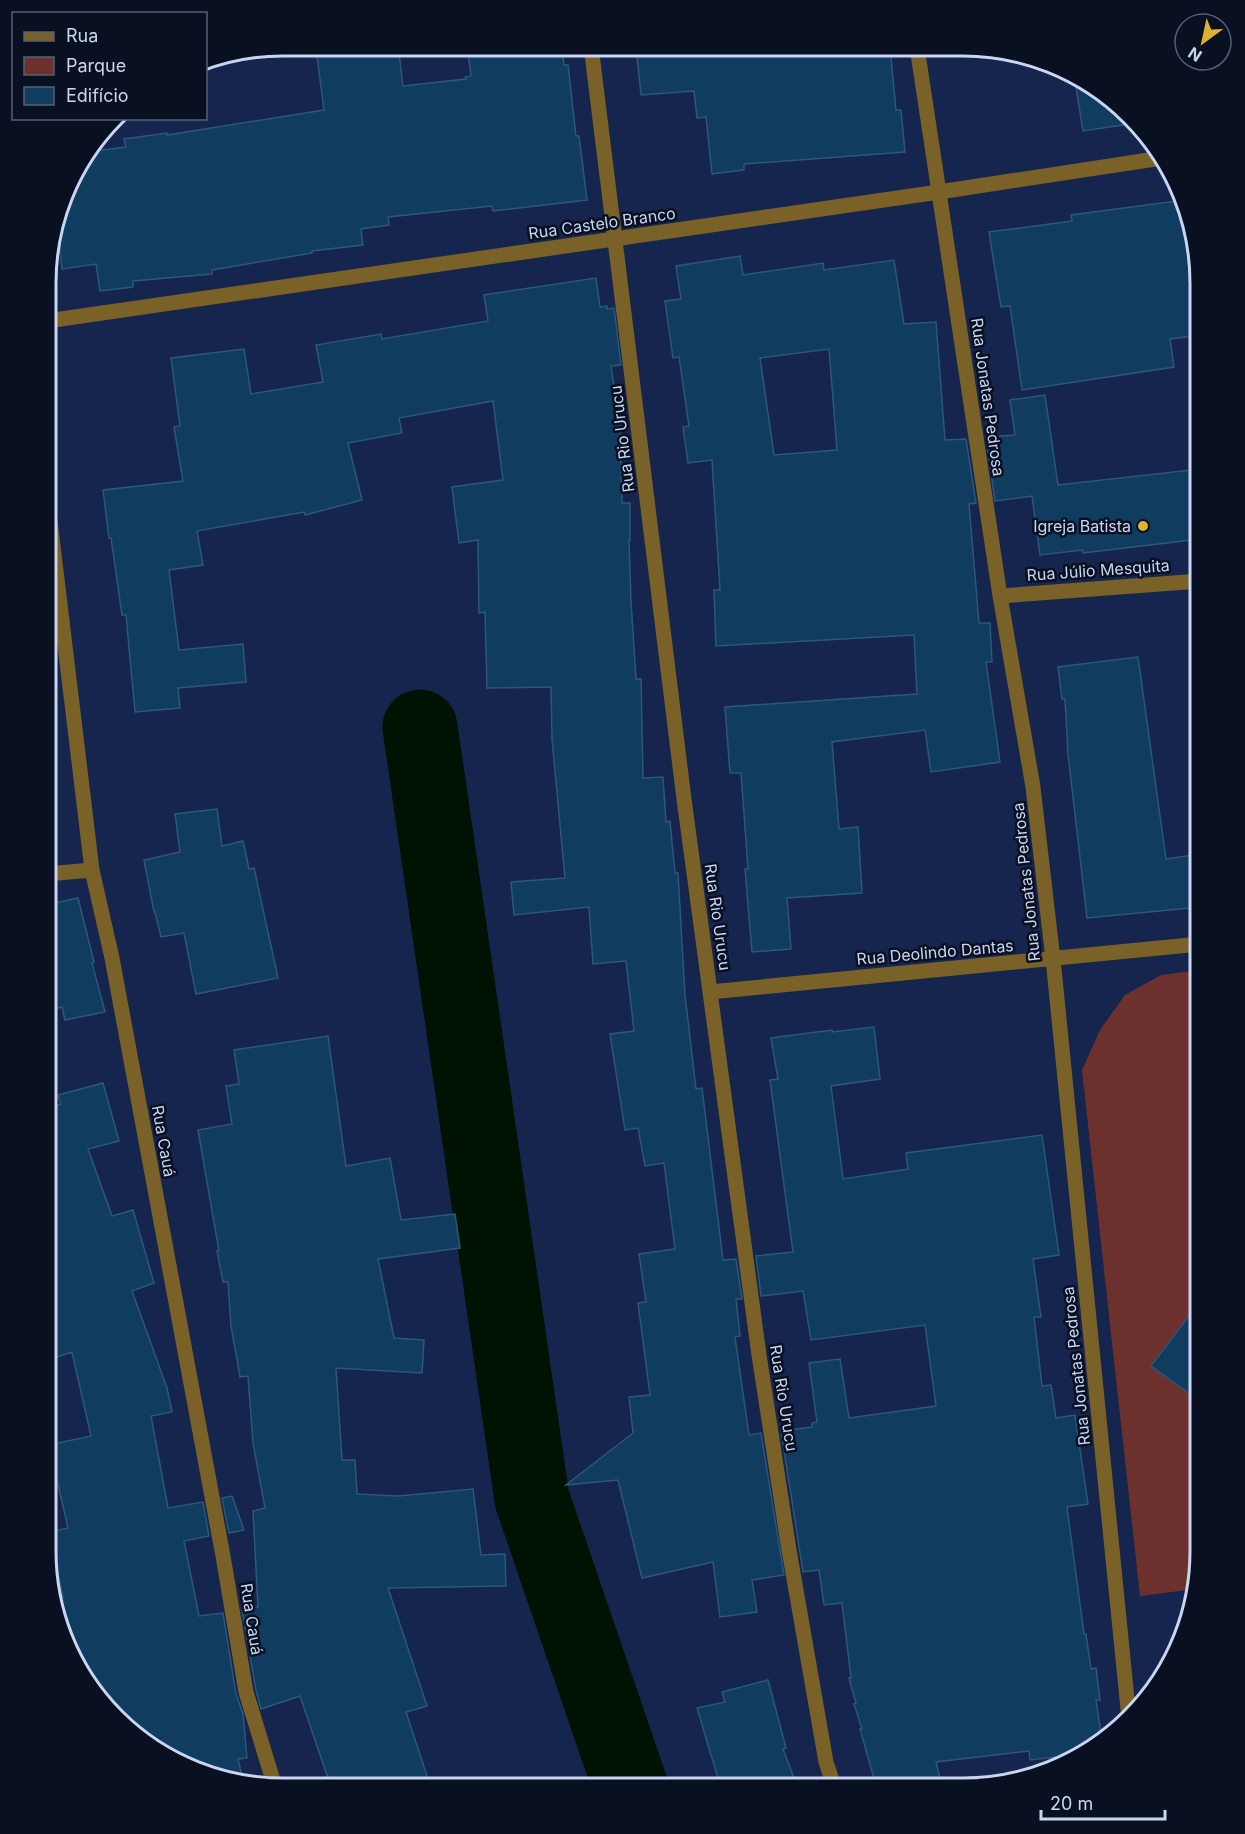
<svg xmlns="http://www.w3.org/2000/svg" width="1245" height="1834" font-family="Inter,sans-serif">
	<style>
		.green { fill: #6c312d }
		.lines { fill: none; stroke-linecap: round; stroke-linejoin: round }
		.river { stroke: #001202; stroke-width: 75 }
		.building { fill: #103d5f; stroke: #2c577b; stroke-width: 1.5; fill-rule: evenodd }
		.minor { stroke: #796127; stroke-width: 15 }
		.poi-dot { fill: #e0b034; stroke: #091022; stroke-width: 2 }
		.labels { text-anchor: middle; stroke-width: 5; stroke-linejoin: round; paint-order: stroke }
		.street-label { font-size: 16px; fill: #cad6f1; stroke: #091022 }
		.poi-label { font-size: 16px; fill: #cad6f1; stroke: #091022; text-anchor: end }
		.rim { fill: none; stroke: #cad6f1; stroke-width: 3 }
	</style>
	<rect width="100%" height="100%" fill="#16254d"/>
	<path class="green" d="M 1200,970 L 1199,1568 L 1195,1589 L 1140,1596 L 1082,1070 L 1100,1030 L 1125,995 L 1161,975 Z"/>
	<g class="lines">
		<path class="river" d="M 420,727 L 532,1499 L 631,1788"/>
	</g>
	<path class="building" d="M 338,45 L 398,45 L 403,86 L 466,79 L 465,77 L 471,76 L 467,46 L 562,46 L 564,65 L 568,65 L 576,136 L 579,136 L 587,200 L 493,211 L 492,206 L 388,217 L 389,225 L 361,229 L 363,245 L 312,251 L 312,253 L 212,270 L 212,274 L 133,281 L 133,287 L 100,291 L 96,264 L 62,269 L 57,221 L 77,164 L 87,152 L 126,147 L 124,139 L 167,133 L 167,135 L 324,110 L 316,48 Z
		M 636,46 L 890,47 L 896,110 L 901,110 L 905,152 L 744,164 L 744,170 L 712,174 L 706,117 L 697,118 L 694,91 L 641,95 Z
		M 1074,75 L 1107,94 L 1137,123 L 1083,131 Z
		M 1184,200 L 1200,283 L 1200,335 L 1170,339 L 1174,367 L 1022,390 L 1010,306 L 1001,307 L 989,232 L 1072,221 L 1071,215 Z
		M 740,256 L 743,275 L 823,263 L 824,270 L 894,260 L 904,324 L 936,322 L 945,440 L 966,439 L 976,503 L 969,504 L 979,623 L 990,623 L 992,662 L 986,662 L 1000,762 L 931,772 L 925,730 L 832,742 L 839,829 L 858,827 L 862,893 L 787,898 L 791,949 L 752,952 L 745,869 L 748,869 L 741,773 L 730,773 L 725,707 L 917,694 L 914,635 L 716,646 L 714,590 L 720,590 L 712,460 L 688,463 L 683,427 L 689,426 L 679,357 L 673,358 L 665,301 L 681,299 L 676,266 ZM 829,349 L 837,450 L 774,455 L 760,358 Z
		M 596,278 L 600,307 L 607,306 L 607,309 L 614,308 L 621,365 L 611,366 L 620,426 L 622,503 L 630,503 L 630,540 L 629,540 L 631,601 L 636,679 L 641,679 L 643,778 L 663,777 L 666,822 L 670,821 L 675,873 L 678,873 L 685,995 L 696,1089 L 702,1088 L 723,1260 L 736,1259 L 742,1299 L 736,1299 L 740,1336 L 735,1337 L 749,1435 L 761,1433 L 784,1575 L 752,1580 L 757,1612 L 720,1617 L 713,1562 L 642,1578 L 618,1480 L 566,1485 L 633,1433 L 629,1397 L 650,1395 L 638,1303 L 646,1302 L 639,1254 L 675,1249 L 664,1163 L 645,1166 L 638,1128 L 625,1130 L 610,1034 L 634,1031 L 626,961 L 593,964 L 589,907 L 514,915 L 511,882 L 565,878 L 552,739 L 551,687 L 487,688 L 485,612 L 479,613 L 478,540 L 459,543 L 452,487 L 503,480 L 493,401 L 399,418 L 402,433 L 348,443 L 362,500 L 305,515 L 304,512 L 197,531 L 203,565 L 169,570 L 179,650 L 243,644 L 246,682 L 178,688 L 180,708 L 135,712 L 126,615 L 122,615 L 111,538 L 109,538 L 103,490 L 183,481 L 174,427 L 180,426 L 171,358 L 244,349 L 251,394 L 323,382 L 316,345 L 381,334 L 382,339 L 488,321 L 484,295 Z
		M 1045,395 L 1058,485 L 1200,469 L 1200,539 L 1083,553 L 1082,550 L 1040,555 L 1032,496 L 995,501 L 986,437 L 1015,435 L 1010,400 Z
		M 1138,657 L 1166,859 L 1200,854 L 1200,907 L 1087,918 L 1068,754 L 1065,699 L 1062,699 L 1058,667 Z
		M 217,809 L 222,846 L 243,841 L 249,869 L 254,868 L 278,978 L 196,994 L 184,933 L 161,937 L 155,912 L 154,912 L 144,860 L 180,852 L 175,814 Z
		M 78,898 L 94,962 L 92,963 L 105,1012 L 65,1020 L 62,1007 L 46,1011 L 46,905 Z
		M 874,1027 L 880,1079 L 831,1086 L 843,1179 L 908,1169 L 906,1153 L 1042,1135 L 1059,1255 L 1033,1259 L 1041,1317 L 1034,1317 L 1042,1386 L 1051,1385 L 1056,1418 L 1075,1415 L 1088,1504 L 1067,1507 L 1084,1634 L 1086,1634 L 1091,1669 L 1096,1668 L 1100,1700 L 1096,1700 L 1102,1741 L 1081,1754 L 1030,1760 L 1029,1751 L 936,1762 L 940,1779 L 927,1783 L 930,1789 L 877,1789 L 860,1729 L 862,1729 L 854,1704 L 856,1703 L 849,1678 L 851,1678 L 842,1603 L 824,1605 L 819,1570 L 803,1572 L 781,1431 L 812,1427 L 812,1423 L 817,1422 L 809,1363 L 840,1359 L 849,1418 L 936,1406 L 925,1325 L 811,1340 L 803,1291 L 761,1296 L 756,1256 L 793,1252 L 770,1080 L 778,1079 L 771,1038 L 832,1030 L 832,1032 Z
		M 328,1036 L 346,1166 L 390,1158 L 401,1220 L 455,1214 L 460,1248 L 378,1259 L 394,1338 L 424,1340 L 422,1373 L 336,1368 L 342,1460 L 355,1460 L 357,1494 L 398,1496 L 473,1489 L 481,1555 L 505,1554 L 506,1586 L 388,1588 L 427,1706 L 406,1712 L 431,1788 L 331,1787 L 300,1696 L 261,1709 L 256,1690 L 242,1610 L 258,1607 L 253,1511 L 265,1508 L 253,1443 L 248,1376 L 240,1377 L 231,1326 L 228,1282 L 223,1282 L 217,1251 L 219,1251 L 198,1130 L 232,1124 L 226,1086 L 239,1084 L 234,1050 Z
		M 103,1083 L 119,1141 L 88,1149 L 112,1216 L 133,1210 L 154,1283 L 132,1291 L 167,1388 L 172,1412 L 151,1416 L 168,1508 L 203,1502 L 209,1536 L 184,1541 L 199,1616 L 223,1613 L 236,1694 L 243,1714 L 247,1758 L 238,1759 L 244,1785 L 192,1771 L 138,1740 L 94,1696 L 63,1642 L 53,1592 L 63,1597 L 49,1532 L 68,1528 L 49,1445 L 91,1436 L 72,1352 L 45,1361 L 46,1109 L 61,1104 L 58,1095 Z
		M 1200,1301 L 1200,1401 L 1151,1366 Z
		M 232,1496 L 244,1530 L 229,1533 L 222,1498 Z
		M 768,1680 L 786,1748 L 783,1749 L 798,1789 L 721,1788 L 697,1708 L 725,1702 L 722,1692 Z"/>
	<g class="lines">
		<path class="minor" d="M 591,46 L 684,799 L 759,1355 L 789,1550 L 826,1762 L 835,1789
			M 917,47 L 1000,596 L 1033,787 L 1053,959 L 1129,1719
			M 47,321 L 939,192 L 1162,158
			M 47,496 L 92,870 L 112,958 L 223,1556 L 246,1692 L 275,1787
			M 1000,596 L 1200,581
			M 46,874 L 92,870
			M 710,992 L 1200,944"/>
	</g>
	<circle class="poi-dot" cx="1143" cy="526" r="6"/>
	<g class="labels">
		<g class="street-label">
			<text transform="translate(602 223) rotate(-8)" y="6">Rua Castelo Branco</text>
			<text transform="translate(988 397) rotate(82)" y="6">Rua Jonatas Pedrosa</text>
			<text transform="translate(622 439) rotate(-97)" y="6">Rua Rio Urucu</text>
			<text transform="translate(1098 570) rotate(-4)" y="6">Rua Júlio Mesquita</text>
			<text transform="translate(1026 882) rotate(-96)" y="6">Rua Jonatas Pedrosa</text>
			<text transform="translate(718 917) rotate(82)" y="6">Rua Rio Urucu</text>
			<text transform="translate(935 952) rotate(-5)" y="6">Rua Deolindo Dantas</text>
			<text transform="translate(164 1141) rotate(80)" y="6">Rua Cauá</text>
			<text transform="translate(1076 1366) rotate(-96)" y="6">Rua Jonatas Pedrosa</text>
			<text transform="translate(784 1398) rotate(81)" y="6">Rua Rio Urucu</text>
			<text transform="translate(252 1619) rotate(81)" y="6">Rua Cauá</text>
		</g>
		<g class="poi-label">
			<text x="1131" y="532">Igreja Batista</text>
		</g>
	</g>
	<path d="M0 0H1245V1834H0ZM283 56H963A227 227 0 0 1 1190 283V1551A227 227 0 0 1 963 1778H283A227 227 0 0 1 56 1551V283A227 227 0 0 1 283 56Z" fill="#091022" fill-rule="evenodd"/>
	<path class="rim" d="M283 56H963A227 227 0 0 1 1190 283V1551A227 227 0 0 1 963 1778H283A227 227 0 0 1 56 1551V283A227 227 0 0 1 283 56Z"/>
	<rect x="12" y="12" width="195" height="108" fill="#091022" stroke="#565f75" stroke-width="1.5"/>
	<rect x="24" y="32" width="30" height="9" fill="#796127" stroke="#565f75" stroke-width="1.5"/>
	<text x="66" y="42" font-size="18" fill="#cad6f1">Rua</text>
	<rect x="24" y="57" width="30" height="18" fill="#6c312d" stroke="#565f75" stroke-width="1.5"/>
	<text x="66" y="72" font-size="18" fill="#cad6f1">Parque</text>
	<rect x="24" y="87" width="30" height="18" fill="#103d5f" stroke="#565f75" stroke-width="1.5"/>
	<text x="66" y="102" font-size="18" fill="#cad6f1">Edifício</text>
	<g transform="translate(1203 42) rotate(213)"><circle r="28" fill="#091022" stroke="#565f75" stroke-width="1.5"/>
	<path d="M0-4.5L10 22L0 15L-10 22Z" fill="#e0b034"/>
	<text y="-9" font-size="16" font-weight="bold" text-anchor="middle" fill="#cad6f1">N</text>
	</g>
	<path d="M1041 1810v9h124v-9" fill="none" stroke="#cad6f1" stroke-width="3"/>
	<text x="1050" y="1810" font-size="18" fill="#cad6f1" stroke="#091022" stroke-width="4.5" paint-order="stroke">20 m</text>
</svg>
